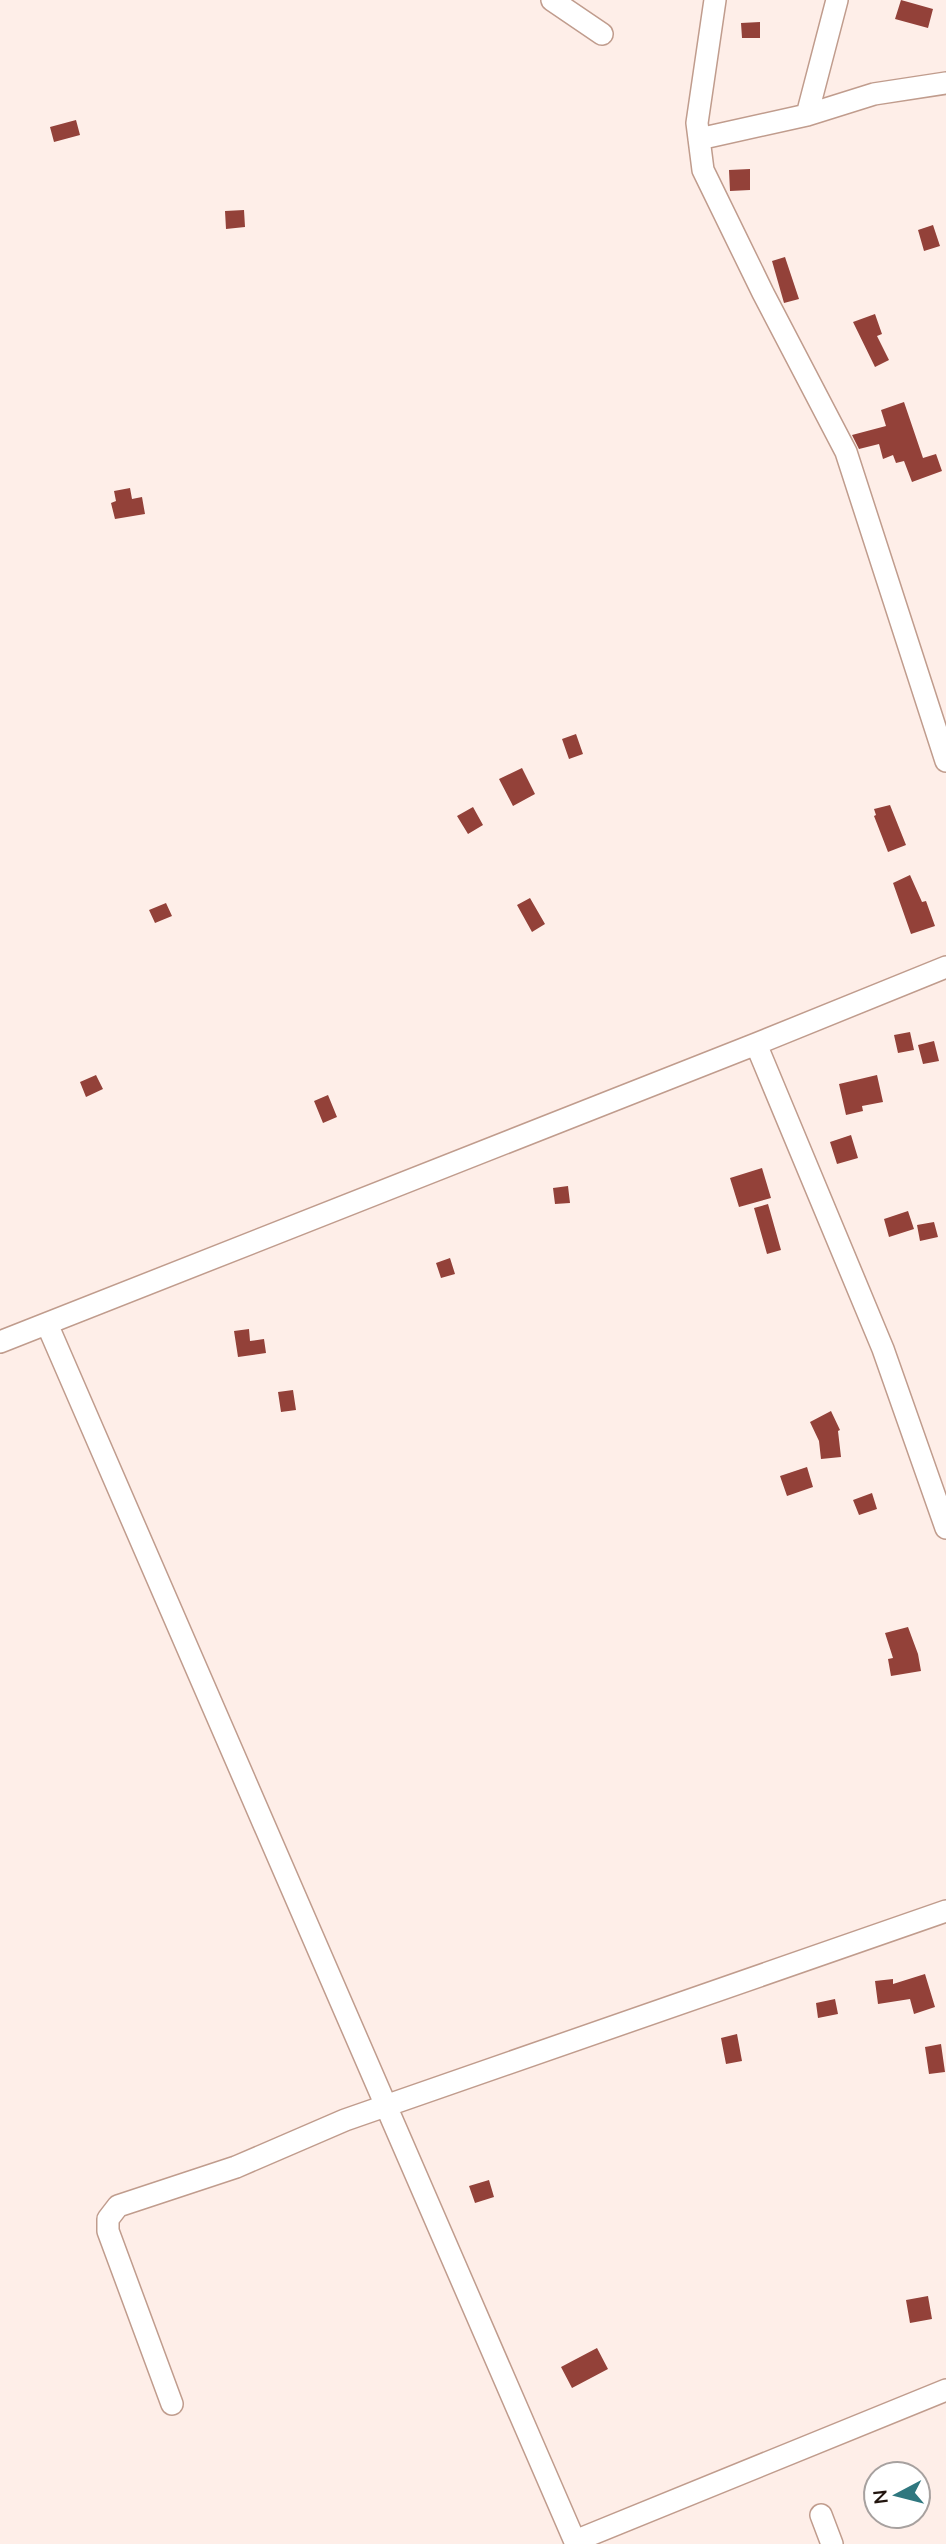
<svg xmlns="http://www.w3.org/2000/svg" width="946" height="2544" font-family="Mulish,sans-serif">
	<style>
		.building { fill: #934139 }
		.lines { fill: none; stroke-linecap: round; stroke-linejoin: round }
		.minor-casing { stroke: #c09c8d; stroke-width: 24 }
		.minor { stroke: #fff; stroke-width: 21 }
	</style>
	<rect width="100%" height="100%" fill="#feeee8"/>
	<path class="building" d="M 901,0 L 933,9 L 928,28 L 895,19 Z
		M 760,22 L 760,38 L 742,38 L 741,23 Z
		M 76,120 L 80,135 L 54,142 L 50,127 Z
		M 750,169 L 750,190 L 730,191 L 729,170 Z
		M 244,210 L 245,227 L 226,229 L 225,211 Z
		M 933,225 L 940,246 L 924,251 L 918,230 Z
		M 785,257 L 799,299 L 784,303 L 772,261 Z
		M 875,314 L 882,334 L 877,336 L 889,360 L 875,367 L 853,322 Z
		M 904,402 L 923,458 L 936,454 L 942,471 L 912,482 L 904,461 L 896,463 L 893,455 L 883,459 L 879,444 L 859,449 L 852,435 L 886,426 L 881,410 Z
		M 130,488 L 132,499 L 142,497 L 145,514 L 115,519 L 111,503 L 116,501 L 114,491 Z
		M 576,734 L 583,754 L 569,759 L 562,739 Z
		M 522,768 L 535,794 L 513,806 L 499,779 Z
		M 890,805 L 906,845 L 888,852 L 874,816 L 876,815 L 874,809 Z
		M 473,807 L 483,825 L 468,834 L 457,816 Z
		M 910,875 L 922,902 L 926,901 L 935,926 L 911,934 L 893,883 Z
		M 530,898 L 545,924 L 532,932 L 517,905 Z
		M 166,903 L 172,916 L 155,923 L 149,910 Z
		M 910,1032 L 914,1050 L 898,1053 L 894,1035 Z
		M 934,1041 L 939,1061 L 923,1064 L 918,1045 Z
		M 96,1075 L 103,1089 L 86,1097 L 80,1082 Z
		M 877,1075 L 883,1102 L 862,1106 L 863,1111 L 846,1115 L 839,1084 Z
		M 328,1095 L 337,1117 L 323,1123 L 314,1101 Z
		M 851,1135 L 858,1158 L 837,1164 L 830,1142 Z
		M 762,1168 L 771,1198 L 739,1207 L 730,1178 Z
		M 568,1186 L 570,1203 L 555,1204 L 553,1188 Z
		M 768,1204 L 781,1250 L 767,1254 L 754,1208 Z
		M 908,1211 L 914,1229 L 889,1237 L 884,1219 Z
		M 934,1222 L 938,1237 L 920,1241 L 917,1225 Z
		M 450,1258 L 455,1274 L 441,1278 L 436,1263 Z
		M 249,1329 L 250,1341 L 264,1339 L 266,1353 L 238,1357 L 234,1331 Z
		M 293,1390 L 296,1410 L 281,1412 L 278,1392 Z
		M 831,1411 L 840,1430 L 838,1431 L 841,1457 L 821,1459 L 819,1441 L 810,1422 Z
		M 807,1467 L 813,1487 L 787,1496 L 780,1476 Z
		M 872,1493 L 877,1509 L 859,1515 L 853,1500 Z
		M 908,1627 L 918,1654 L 921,1671 L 891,1676 L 888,1659 L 893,1658 L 885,1633 Z
		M 925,1974 L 935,2007 L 914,2014 L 910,1999 L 878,2004 L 875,1981 L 893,1979 L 893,1984 Z
		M 835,1999 L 838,2014 L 818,2018 L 816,2003 Z
		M 737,2034 L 742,2061 L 726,2064 L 721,2038 Z
		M 941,2044 L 945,2072 L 929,2074 L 925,2047 Z
		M 489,2180 L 494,2197 L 475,2203 L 469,2186 Z
		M 928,2296 L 932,2319 L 910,2323 L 906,2300 Z
		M 597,2348 L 608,2369 L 572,2388 L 561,2367 Z"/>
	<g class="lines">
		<defs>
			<path id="minor" d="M 552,0 L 602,34
				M 715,0 L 697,123 L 703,170 L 763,293 L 846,452 L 946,761
				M 807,115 L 837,0
				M 699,139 L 807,115 L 874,94 L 946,83
				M 756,1044 L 883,1349 L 946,1528
				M 47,1324 L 576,2544
				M 0,1342 L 756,1044 L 946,967
				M 172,2404 L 108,2231 L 108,2219 L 118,2206 L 236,2167 L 345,2120 L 946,1911
				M 821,2515 L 832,2544
				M 575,2541 L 946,2390"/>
		</defs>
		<use href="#minor" class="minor-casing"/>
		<use href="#minor" class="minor"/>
	</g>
	<g transform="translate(897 2495) rotate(263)"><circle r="33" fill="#ffffff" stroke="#a7a19f" stroke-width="2"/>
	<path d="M0-5L12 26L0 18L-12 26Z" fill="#2f777f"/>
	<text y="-10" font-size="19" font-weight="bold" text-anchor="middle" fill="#22150f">N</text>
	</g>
</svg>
